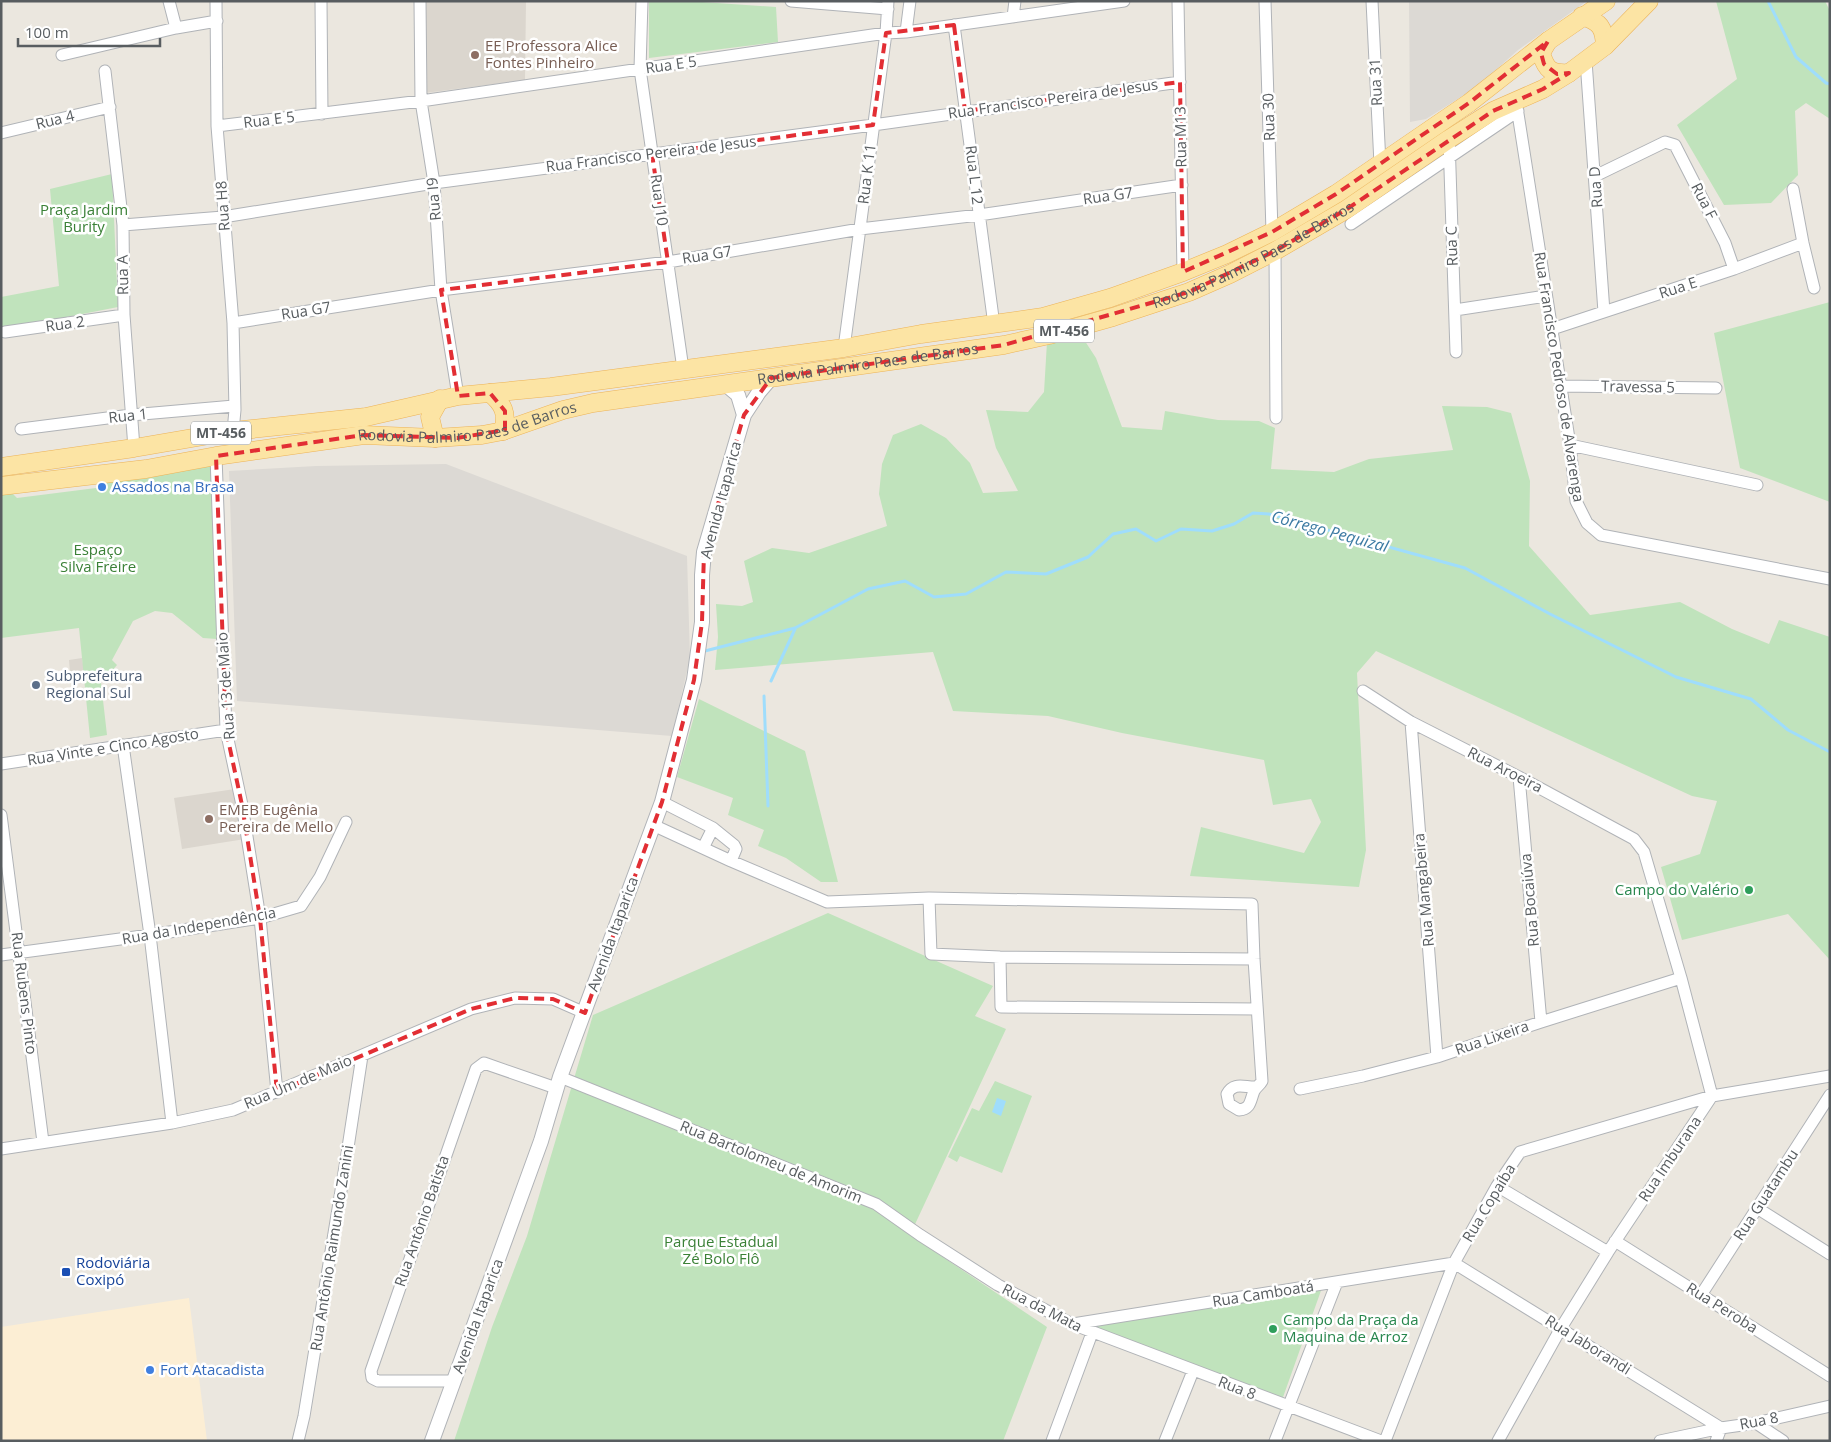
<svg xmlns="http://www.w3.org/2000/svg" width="1831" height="1442" font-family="'Open Sans',sans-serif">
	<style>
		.commercial { fill: #fceed4 }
		.industrial { fill: #dcd9d4 }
		.education { fill: #dbd6ce }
		.green { fill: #c0e3bc }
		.water { fill: #9fddfc }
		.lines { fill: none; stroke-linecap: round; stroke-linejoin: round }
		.stream { stroke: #9fddfc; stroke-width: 3 }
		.minor-casing { stroke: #b0b3b7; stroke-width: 13 }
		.tertiary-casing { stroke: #b0b3b7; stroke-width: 16 }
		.primary-casing { stroke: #ecb358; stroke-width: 19 }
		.minor { stroke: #fff; stroke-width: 11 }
		.tertiary { stroke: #fff; stroke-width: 14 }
		.primary { stroke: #fce4a4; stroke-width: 18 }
		.marked { fill: none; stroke: #e22e34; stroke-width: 4; stroke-dasharray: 10 6; stroke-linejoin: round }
		.education-dot { fill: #8d6e63; stroke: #fff; stroke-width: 2 }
		.shop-dot { fill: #3f7fe0; stroke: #fff; stroke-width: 2 }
		.service-dot { fill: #5c6f8a; stroke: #fff; stroke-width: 2 }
		.leisure-dot { fill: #2e9e5b; stroke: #fff; stroke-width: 2 }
		.transit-dot { fill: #1a4fb4; stroke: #fff; stroke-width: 2 }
		.labels { text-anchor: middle; stroke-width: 5; stroke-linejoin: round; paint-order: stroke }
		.shield { fill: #fff; stroke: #8a8e90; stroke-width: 1 }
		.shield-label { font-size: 14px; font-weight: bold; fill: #585d60 }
		.education-label { font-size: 15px; fill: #785e54; stroke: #fff; text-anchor: start }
		.street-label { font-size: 15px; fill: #585d60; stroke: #fff }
		.park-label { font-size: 15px; fill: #3b8137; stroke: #fff }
		.shop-label { font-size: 15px; fill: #366cbe; stroke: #fff; text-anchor: start }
		.service-label { font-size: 15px; fill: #4e5e75; stroke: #fff; text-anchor: start }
		.leisure-label { font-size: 15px; fill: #27864d; stroke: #fff; text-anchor: end }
		.transit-label { font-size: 15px; fill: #164399; stroke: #fff; text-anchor: start }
		.water-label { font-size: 16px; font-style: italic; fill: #3c7aa3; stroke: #fff }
	</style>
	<rect width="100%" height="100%" fill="#ebe7df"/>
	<path class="commercial" d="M 189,1298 L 207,1441 L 1,1441 L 1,1327 Z"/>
	<path class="industrial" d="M 1409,1 L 1587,1 L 1518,50 L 1477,87 L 1426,119 L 1410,122 Z
		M 446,464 L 687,556 L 690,658 L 672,736 L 237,701 L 229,471 L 316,466 Z"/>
	<path class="education" d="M 424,1 L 526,1 L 525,80 L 425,93 Z
		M 82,658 L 84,670 L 70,672 L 69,660 Z
		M 235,789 L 245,839 L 182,849 L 174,798 Z"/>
	<path class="green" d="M 649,1 L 688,1 L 776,7 L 778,42 L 649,58 Z
		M 1716,1 L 1825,1 L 1830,11 L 1830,119 L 1806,103 L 1795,111 L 1798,175 L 1771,203 L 1724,205 L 1677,125 L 1737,79 Z
		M 112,174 L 118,307 L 1,330 L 1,297 L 59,286 L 50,189 Z
		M 1830,302 L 1830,502 L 1740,468 L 1714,333 Z
		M 1081,335 L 1096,358 L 1122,427 L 1162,430 L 1165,411 L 1218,420 L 1259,421 L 1275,428 L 1271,469 L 1334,472 L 1369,459 L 1453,450 L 1442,406 L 1487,407 L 1511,413 L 1530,481 L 1529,546 L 1590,615 L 1680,602 L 1732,629 L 1769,644 L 1779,620 L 1830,637 L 1830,960 L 1788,914 L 1682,940 L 1661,867 L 1700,854 L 1717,801 L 1692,796 L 1376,651 L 1357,673 L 1366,850 L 1359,887 L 1190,876 L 1201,827 L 1304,853 L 1321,822 L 1311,799 L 1273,805 L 1264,760 L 1122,733 L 1048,716 L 953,711 L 933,652 L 715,670 L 718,637 L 716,604 L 742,606 L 753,602 L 744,561 L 772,548 L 809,553 L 887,526 L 879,494 L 882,464 L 893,435 L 921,424 L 946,438 L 970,463 L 983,493 L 1018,491 L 996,448 L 986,410 L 1028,412 L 1044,392 L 1047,342 Z
		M 209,463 L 212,467 L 217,639 L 203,638 L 172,613 L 155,611 L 133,621 L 112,660 L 117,665 L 111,672 L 100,674 L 107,735 L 90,738 L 79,628 L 1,638 L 1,494 L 11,492 L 17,498 L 96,488 L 103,480 Z
		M 699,699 L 805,751 L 838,882 L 821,882 L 786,858 L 758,846 L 764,830 L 728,815 L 733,798 L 677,777 Z
		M 828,913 L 993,986 L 975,1016 L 1006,1029 L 910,1235 L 1047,1327 L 1003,1441 L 454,1441 L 492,1327 L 527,1236 L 593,1015 Z
		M 995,1081 L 1032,1096 L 1002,1173 L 960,1156 L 957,1162 L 948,1157 L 972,1108 L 979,1111 Z
		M 1323,1285 L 1282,1400 L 1089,1327 Z"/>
	<path class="water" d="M 997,1098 L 1006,1101 L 1001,1116 L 992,1112 Z"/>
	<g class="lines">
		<path class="stream" d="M 1768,1 L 1796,57 L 1826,83 L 1830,84
			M 701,652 L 795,628 L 868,589 L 905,581 L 934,597 L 966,594 L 1006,572 L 1046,574 L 1088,557 L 1113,534 L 1136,529 L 1156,541 L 1181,529 L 1212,531 L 1234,524 L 1253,513 L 1269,514 L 1465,568 L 1550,614 L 1676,677 L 1751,699 L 1788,730 L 1830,752
			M 771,681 L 795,629
			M 764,696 L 768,806"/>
		<defs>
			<path id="minor" d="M 169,1 L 176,28
				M 216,1 L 217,126 L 233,323 L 235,410 L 233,431
				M 321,1 L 322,114
				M 420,1 L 421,101 L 434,183 L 441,290 L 458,396
				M 642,1 L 640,69 L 683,369
				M 791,1 L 888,9
				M 1178,1 L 1183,272
				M 1265,1 L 1272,232
				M 1372,1 L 1380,164
				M 1013,17 L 1015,1
				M 954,25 L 994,325
				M 906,32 L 910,1
				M 62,55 L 176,28 L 217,21
				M 1586,61 L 1604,312
				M 105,71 L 123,225 L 124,315 L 134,448
				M 1516,101 L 1570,445 L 1576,501 L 1587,523 L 1601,535 L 1830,579
				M 217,126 L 421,101 L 886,33 L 906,32 L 1124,1
				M 1,133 L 110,107
				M 1449,139 L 1456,352
				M 1595,176 L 1665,142 L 1675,145 L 1725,243 L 1734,269
				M 1793,189 L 1803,243 L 1814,288
				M 1351,224 L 1518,111
				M 123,225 L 223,217 L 434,183 L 873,125 L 1180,82
				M 1275,251 L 1276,418
				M 1455,310 L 1546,296
				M 233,323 L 441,290 L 668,262 L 860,229 L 979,215 L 1182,185
				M 1552,329 L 1734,269 L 1803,243
				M 5,332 L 124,315
				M 844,348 L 886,33 L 888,1
				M 1560,386 L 1716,388
				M 21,429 L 131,415 L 234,406
				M 1570,445 L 1757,485
				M 216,456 L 226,730 L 242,805 L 260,918 L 277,1092
				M 1363,691 L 1411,722 L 1519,777 L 1634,839 L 1644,852 L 1681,978 L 1712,1096 L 1608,1252 L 1561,1328 L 1498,1441
				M 1411,722 L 1437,1057
				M 123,745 L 150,935 L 172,1123
				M 1,764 L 226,730
				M 1519,777 L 1541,1022
				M 662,802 L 713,828 L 703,848
				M 1,815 L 43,1142
				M 653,825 L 731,861 L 827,902 L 929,898 L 1252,904 L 1254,959 L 1262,1081 C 1260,1085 1256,1087 1254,1091 C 1250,1101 1251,1109 1239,1110 L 1229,1104 L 1227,1094 C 1234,1081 1245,1088 1257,1087
				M 713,828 L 734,845 L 736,849 L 731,861
				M 929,898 L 931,954 L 1000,957 L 1254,959
				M 1,955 L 150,935 L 260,918 L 301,906 L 320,877 L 346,822
				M 1000,957 L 1001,1007 L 1257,1009
				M 560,1077 L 876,1204 L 920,1235 L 998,1285 L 1072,1324 L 1381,1441
				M 1300,1089 L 1363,1076 L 1437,1057 L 1541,1022 L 1681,978
				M 1,1149 L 172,1123 L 233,1110 L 471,1009 L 515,998 L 553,999 L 585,1013
				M 1497,1186 L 1608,1252
				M 1757,1208 L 1830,1254
				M 1615,1241 L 1830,1376
				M 1454,1263 L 1721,1428 L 1716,1441
				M 1701,1295 L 1830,1095
				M 1073,1324 L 1454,1263
				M 454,1381 L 378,1381 L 372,1378 L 371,1371 L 476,1069 L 484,1063 L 556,1088
				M 1756,1423 L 1783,1441
				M 298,1441 L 304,1416 L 347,1154 L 362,1056
				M 1052,1441 L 1092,1333
				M 1165,1441 L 1193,1371
				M 1275,1441 L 1337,1282
				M 1385,1441 L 1454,1263 L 1497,1186 L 1520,1152 L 1712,1096 L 1830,1076
				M 1660,1441 L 1721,1428 L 1756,1423 L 1830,1406"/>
			<path id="tertiary" d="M 725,384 L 738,395 L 744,415
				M 432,1441 L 541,1141 L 560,1077 L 662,802 L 694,680 L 702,622 L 702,575 L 704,552 L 744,415 L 759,392 L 771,378"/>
			<g id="primary">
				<path d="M 1582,16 C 1600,22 1604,27 1605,46"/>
				<path d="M 1548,41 L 1541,53 C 1546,70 1551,74 1569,73"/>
				<path d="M 490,393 C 503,404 508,413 503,431"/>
				<path d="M 435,438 L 430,417 L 440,399"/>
				<path d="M 1,467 L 134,448 L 233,431 L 366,417 L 458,396 L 551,387 L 844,348 L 921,334 L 1043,317 L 1110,298 L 1183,272 L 1227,254 L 1272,232 L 1336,194 L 1469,103 L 1548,41 L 1606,1"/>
				<path id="s1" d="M 1,486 L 146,469 L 216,456 L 364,435 L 435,438 L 482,435 L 503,431 L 563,410 L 593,403 L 1004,345 L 1049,335 L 1113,317 L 1189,292 L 1230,274 L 1275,251 L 1347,209 L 1449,139 L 1493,111 L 1543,89 L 1569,73 L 1605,46 L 1649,1"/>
			</g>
		</defs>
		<use href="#minor" class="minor-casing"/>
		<use href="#tertiary" class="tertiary-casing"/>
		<use href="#primary" class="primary-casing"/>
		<use href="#minor" class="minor"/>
		<use href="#tertiary" class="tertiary"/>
		<use href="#primary" class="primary"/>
	</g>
	<path class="marked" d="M 954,25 L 965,111 L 1180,82 L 1183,272 L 1272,232 L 1336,194 L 1469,103 L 1548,41 L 1541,53 L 1544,64 L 1557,74 L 1569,73 L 1543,89 L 1493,111 L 1347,209 L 1275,251 L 1189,292 L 1004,345 L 771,378 L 744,415 L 704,552 L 702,622 L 694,680 L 662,802 L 585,1013 L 553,999 L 515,998 L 471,1009 L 277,1092 L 260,918 L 242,805 L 226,730 L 216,456 L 364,435 L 457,438 L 505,430 L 505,411 L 490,393 L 458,396 L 441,290 L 668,262 L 652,154 L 873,125 L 886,33 Z"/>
	<g class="education-dot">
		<circle cx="475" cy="55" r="5"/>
		<circle cx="209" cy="819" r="5"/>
	</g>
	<g class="shop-dot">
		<circle cx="102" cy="487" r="5"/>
		<circle cx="150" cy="1370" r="5"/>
	</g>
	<circle class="service-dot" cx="36" cy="685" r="5"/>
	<g class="leisure-dot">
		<circle cx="1749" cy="890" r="5"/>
		<circle cx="1273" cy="1329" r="5"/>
	</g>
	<rect class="transit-dot" x="61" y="1267" width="10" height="10" rx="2.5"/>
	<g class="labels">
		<g class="shield">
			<rect x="1034" y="319.5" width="60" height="23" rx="4"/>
			<rect x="191" y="421.5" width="60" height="23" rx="4"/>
		</g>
		<g class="shield-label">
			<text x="1064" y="336">MT-456</text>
			<text x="221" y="438">MT-456</text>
		</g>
		<g class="education-label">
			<text x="485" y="51">EE Professora Alice<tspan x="485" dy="17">Fontes Pinheiro</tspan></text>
			<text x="219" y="815">EMEB Eugênia<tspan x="219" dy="17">Pereira de Mello</tspan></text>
		</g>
		<g class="street-label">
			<text transform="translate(671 65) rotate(-8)" y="5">Rua E 5</text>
			<text transform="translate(1376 82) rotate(-93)" y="5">Rua 31</text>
			<text transform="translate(1053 99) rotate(-8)" y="5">Rua Francisco Pereira de Jesus</text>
			<text transform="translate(1269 117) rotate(-92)" y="5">Rua 30</text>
			<text transform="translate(55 120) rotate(-14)" y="5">Rua 4</text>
			<text transform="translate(269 120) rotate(-7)" y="5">Rua E 5</text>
			<text transform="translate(1181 137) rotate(-91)" y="5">Rua M13</text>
			<text transform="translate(651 154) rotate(-7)" y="5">Rua Francisco Pereira de Jesus</text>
			<text transform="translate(867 174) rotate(-83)" y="5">Rua K 11</text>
			<text transform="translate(974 175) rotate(83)" y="5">Rua L 12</text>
			<text transform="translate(1596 187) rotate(-94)" y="5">Rua D</text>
			<text transform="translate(1108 196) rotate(-8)" y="5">Rua G7</text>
			<text transform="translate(434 199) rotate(-95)" y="5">Rua I9</text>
			<text transform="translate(659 200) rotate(82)" y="5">Rua J10</text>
			<text transform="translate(1704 201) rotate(63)" y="5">Rua F</text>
			<text transform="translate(223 206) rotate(-94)" y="5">Rua H8</text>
			<text transform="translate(1452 246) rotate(-92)" y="5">Rua C</text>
			<text dy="5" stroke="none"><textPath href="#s1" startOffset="1282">Rodovia Palmiro Paes de Barros</textPath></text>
			<text transform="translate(707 255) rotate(-9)" y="5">Rua G7</text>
			<text transform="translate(123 275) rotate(-91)" y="5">Rua A</text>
			<text transform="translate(1678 288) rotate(-18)" y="5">Rua E</text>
			<text transform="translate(306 311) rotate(-9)" y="5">Rua G7</text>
			<text transform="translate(65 324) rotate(-8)" y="5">Rua 2</text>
			<text dy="5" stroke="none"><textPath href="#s1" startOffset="878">Rodovia Palmiro Paes de Barros</textPath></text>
			<text transform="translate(1559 377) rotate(81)" y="5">Rua Francisco Pedroso de Alvarenga</text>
			<text transform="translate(1638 387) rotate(1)" y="5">Travessa 5</text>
			<text transform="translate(128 416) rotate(-6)" y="5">Rua 1</text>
			<text dy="5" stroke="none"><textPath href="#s1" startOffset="472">Rodovia Palmiro Paes de Barros</textPath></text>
			<text transform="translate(721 500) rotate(-75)" y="5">Avenida Itaparica</text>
			<text transform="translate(226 686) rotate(-94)" y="5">Rua 13 de Maio</text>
			<text transform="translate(113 747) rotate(-9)" y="5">Rua Vinte e Cinco Agosto</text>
			<text transform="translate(1505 770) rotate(27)" y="5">Rua Aroeira</text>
			<text transform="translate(1424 890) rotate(-95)" y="5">Rua Mangabeira</text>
			<text transform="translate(1530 900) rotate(-95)" y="5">Rua Bocaiúva</text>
			<text transform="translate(199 926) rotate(-10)" y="5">Rua da Independência</text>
			<text transform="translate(613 934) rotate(-70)" y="5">Avenida Itaparica</text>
			<text transform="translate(24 993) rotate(83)" y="5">Rua Rubens Pinto</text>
			<text transform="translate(1492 1038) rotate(-19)" y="5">Rua Lixeira</text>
			<text transform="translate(298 1082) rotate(-23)" y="5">Rua Um de Maio</text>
			<text transform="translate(1670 1159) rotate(-56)" y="5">Rua Imburana</text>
			<text transform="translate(771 1162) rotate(22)" y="5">Rua Bartolomeu de Amorim</text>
			<text transform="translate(1766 1195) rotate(-57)" y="5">Rua Guatambu</text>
			<text transform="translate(1489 1203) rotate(-59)" y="5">Rua Copaíba</text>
			<text transform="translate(422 1221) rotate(-71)" y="5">Rua Antônio Batista</text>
			<text transform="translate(332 1248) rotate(-81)" y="5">Rua Antônio Raimundo Zanini</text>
			<text transform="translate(1263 1294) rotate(-9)" y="5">Rua Camboatá</text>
			<text transform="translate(1042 1308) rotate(27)" y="5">Rua da Mata</text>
			<text transform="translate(1722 1308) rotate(32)" y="5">Rua Peroba</text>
			<text transform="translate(478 1316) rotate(-70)" y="5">Avenida Itaparica</text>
			<text transform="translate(1588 1345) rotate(32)" y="5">Rua Jaborandi</text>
			<text transform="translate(1237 1388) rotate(21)" y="5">Rua 8</text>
			<text transform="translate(1759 1421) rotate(-11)" y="5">Rua 8</text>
		</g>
		<g class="park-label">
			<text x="84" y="215">Praça Jardim<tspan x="84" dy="17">Burity</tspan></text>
			<text x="98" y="555">Espaço<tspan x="98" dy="17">Silva Freire</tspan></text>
			<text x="721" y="1247">Parque Estadual<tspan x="721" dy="17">Zé Bolo Flô</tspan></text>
		</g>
		<g class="shop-label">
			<text x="112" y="492">Assados na Brasa</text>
			<text x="160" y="1375">Fort Atacadista</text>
		</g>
		<g class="service-label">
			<text x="46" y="681">Subprefeitura<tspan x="46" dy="17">Regional Sul</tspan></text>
		</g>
		<g class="leisure-label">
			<text x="1739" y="895">Campo do Valério</text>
			<text x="1283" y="1325" text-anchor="start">Campo da Praça da<tspan x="1283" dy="17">Maquina de Arroz</tspan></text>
		</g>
		<g class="transit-label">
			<text x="76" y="1268">Rodoviária<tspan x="76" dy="17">Coxipó</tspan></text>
		</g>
		<g class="water-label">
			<text transform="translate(1330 531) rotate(15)" y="6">Córrego Pequizal</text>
		</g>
	</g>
	<rect width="1831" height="1442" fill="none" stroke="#585d60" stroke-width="5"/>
	<path d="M18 38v8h142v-8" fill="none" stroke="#585d60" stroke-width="2.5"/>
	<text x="25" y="38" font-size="15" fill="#585d60" stroke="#ffffff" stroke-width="4" paint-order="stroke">100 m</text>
</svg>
